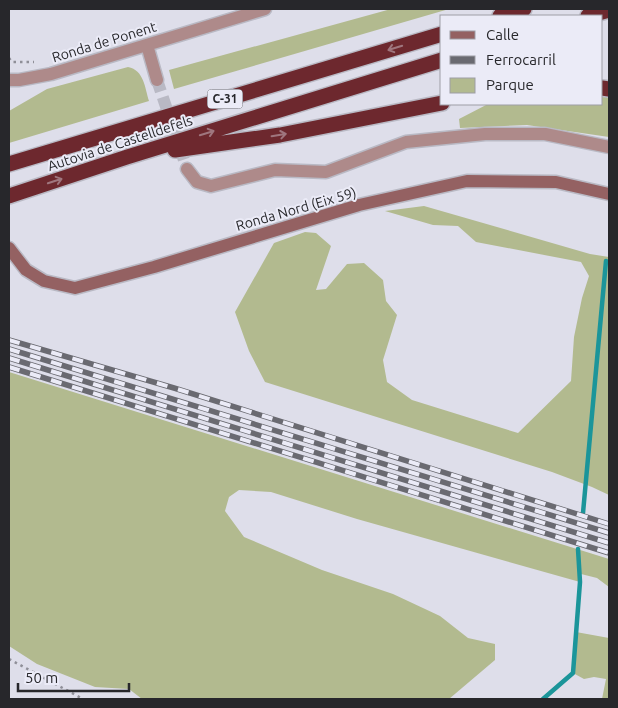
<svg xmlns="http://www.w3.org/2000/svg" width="618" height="708" font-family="Ubuntu,sans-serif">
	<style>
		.green { fill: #b2ba8f }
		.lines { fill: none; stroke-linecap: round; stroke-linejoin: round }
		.stream { stroke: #1b959a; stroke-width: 4.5 }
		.minor-tunnel { stroke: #b9b9c4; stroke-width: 12; stroke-dasharray: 12 6; stroke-linecap: butt }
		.minor-casing { stroke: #b9b9c4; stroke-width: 15 }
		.secondary-casing { stroke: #b9b9c4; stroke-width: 15 }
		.motorway-casing { stroke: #b9b9c4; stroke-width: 18 }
		.path { stroke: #8f8f98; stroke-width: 2.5; stroke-dasharray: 2.5 4; stroke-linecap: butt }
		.minor { stroke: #ae8a8a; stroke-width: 12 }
		.secondary { stroke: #946162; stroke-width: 12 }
		.motorway { stroke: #6d282e; stroke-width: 15 }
		.rail-casing { stroke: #6a6a71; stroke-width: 5.5 }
		.rail { stroke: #ebebf7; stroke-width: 4; stroke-dasharray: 11; stroke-linecap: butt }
		.oneway { stroke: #9f767e }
		.labels { text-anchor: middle; stroke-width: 4; stroke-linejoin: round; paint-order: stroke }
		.shield { fill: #ebebf7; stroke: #626268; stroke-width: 1 }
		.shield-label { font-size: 12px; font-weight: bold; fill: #27272b }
		.street-label { font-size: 14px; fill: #27272b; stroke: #ebebf7 }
	</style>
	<rect width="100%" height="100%" fill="#dedeea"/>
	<path class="green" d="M 391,9 L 449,9 L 174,89 L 169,70 Z
		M 128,67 C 144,70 145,88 149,101 L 9,143 L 9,111 L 47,89 Z
		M 602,97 L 609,97 L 609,137 L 527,125 L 460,128 L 459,119 L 488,104 L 602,104 Z
		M 424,206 L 590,254 L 609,257 L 609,495 L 592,487 L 552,472 L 265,382 L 249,351 L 235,312 L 274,243 L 305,232 L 316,233 L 331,246 L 316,290 L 326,289 L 347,264 L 364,263 L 383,280 L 386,301 L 397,315 L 383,360 L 387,382 L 412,400 L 518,433 L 571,381 L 574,337 L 582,298 L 589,276 L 581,262 L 476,242 L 458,226 L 433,225 L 385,211 Z
		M 9,372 L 609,559 L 609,587 L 597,578 L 581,574 L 580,582 L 357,519 L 271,492 L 239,490 L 229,497 L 225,511 L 244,537 L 322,570 L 393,594 L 440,616 L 468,638 L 495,644 L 495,660 L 449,699 L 142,699 L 129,689 L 95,687 L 37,664 L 9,646 Z
		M 576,632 L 609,638 L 609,699 L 602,699 L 606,679 L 594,677 L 584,679 L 573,673 Z"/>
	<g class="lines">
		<path class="stream" d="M 583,513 L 606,261
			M 543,699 L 573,673 L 580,582 L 578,549"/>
		<path class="minor-tunnel" d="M 157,80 L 187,169"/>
		<defs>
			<path id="minor" d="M 147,45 L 157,80
				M 9,80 L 19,80 L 51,74 L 265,9
				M 187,169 L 197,182 L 211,186 L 275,170 L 326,172 L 406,142 L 485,134 L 545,134 L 609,147"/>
			<path id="secondary" d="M 9,248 L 26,270 L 44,281 L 75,288 L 154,267 L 359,205 L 467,181 L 556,182 L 609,194"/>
			<path id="motorway" d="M 500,16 L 524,9
				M 588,16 L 609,10
				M 602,88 L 609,89
				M 175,150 L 280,135 L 442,103
				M 9,164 L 442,34
				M 9,196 L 127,157 L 442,60"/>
		</defs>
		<use href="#minor" class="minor-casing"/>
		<use href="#secondary" class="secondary-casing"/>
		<use href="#motorway" class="motorway-casing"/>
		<path class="path" d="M 9,58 L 12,62 L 34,62
			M 9,659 L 83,699"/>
		<use href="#minor" class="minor"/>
		<use href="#secondary" class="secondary"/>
		<use href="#motorway" class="motorway"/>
		<defs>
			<path id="rail" d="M 9,340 L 174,388 L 609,524
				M 9,349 L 609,533
				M 9,358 L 609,543
				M 9,367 L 609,553"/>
		</defs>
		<use href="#rail" class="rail-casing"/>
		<use href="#rail" class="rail"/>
	</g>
	<defs><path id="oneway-shaft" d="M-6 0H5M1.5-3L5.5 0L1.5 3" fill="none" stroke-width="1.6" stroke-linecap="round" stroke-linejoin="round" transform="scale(1.25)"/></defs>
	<g class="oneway">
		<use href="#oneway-shaft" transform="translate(395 48) rotate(163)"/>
		<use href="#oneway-shaft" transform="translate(207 133) rotate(-17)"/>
		<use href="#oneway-shaft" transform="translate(279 135) rotate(-9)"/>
		<use href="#oneway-shaft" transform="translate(55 181) rotate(-18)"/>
	</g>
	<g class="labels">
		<rect class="shield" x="207.5" y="89.5" width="35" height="19" rx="4"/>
		<g class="shield-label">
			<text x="225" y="103">C-31</text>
		</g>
		<g class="street-label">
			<text transform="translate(104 42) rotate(-17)" y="5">Ronda de Ponent</text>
			<text transform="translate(120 143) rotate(-18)" y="5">Autovia de Castelldefels</text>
			<text transform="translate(296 209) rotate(-16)" y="5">Ronda Nord (Eix 59)</text>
		</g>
	</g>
	<rect width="618" height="708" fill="none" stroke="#27272b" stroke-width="20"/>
	<rect x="440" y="15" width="162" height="90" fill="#ebebf7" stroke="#9d9da5"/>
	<rect x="450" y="31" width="25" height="8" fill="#946162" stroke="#9d9da5"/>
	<text x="486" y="40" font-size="15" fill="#27272b">Calle</text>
	<rect x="450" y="56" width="25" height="8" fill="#6a6a71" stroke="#9d9da5"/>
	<text x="486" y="65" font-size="15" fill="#27272b">Ferrocarril</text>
	<rect x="450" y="78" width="25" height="15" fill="#b2ba8f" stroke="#9d9da5"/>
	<text x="486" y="90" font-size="15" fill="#27272b">Parque</text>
	<path d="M18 683v8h111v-8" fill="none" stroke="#27272b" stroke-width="2.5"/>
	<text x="25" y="683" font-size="15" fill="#27272b" stroke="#ebebf7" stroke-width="4" paint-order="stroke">50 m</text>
</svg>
